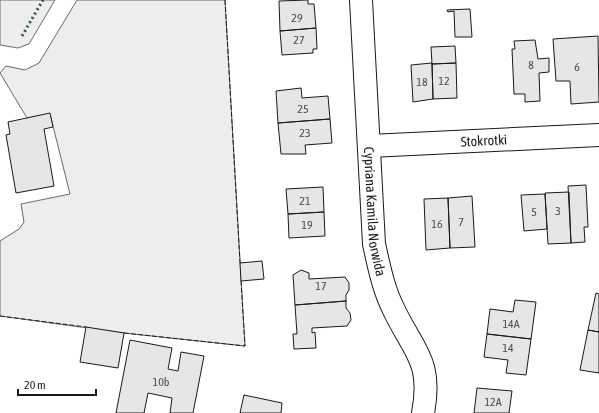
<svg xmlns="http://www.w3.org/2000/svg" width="599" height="413" font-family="'Asap Condensed',sans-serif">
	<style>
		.built { fill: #ededed; stroke: #6a6a6a }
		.building { fill: #e6e6e6; stroke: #1a1a1a }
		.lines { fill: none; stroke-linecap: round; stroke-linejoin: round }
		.minor-casing { stroke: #1a1a1a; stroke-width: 24 }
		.minor { stroke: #fff; stroke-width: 22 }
		.hedge { stroke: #2b5a34; stroke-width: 3; stroke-dasharray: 2 3; stroke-linecap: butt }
		.fence { stroke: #1a1a1a; stroke-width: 1; stroke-dasharray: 5 2; stroke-linecap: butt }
		.labels { text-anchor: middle; stroke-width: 3; stroke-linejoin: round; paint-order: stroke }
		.number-label { font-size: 12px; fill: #4d4d4d }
		.street-label { font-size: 14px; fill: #1a1a1a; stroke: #fff }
	</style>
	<rect width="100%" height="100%" fill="#fff"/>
	<path class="built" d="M 0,0 L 55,0 L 29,44 L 18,48 L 0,45 Z
		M 77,0 L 225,0 L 245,346 L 124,333 L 0,316 L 0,241 L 19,229 L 24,222 L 21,204 L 70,194 L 50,114 L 27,118 L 0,73 L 6,66 L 25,70 L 39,63 Z"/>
	<path class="building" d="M 308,0 L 308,4 L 314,4 L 316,28 L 280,31 L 279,1 Z
		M 470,9 L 472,37 L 455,37 L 454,11 L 448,12 L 447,10 Z
		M 316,28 L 317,49 L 313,49 L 313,53 L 282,55 L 280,31 Z
		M 598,36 L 599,102 L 571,104 L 570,81 L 556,81 L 553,39 Z
		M 535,40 L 538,59 L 549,58 L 549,72 L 539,73 L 540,101 L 525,102 L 525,94 L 514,94 L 512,49 L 515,49 L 514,41 Z
		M 455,46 L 456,63 L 432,64 L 431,47 Z
		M 432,63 L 433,99 L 413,102 L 411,65 Z
		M 456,63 L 457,98 L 433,99 L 432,64 Z
		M 301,88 L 302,98 L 328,96 L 330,119 L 278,123 L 276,91 Z
		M 50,113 L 53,127 L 44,129 L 54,186 L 16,193 L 6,135 L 10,134 L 8,122 Z
		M 330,119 L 332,143 L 305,145 L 306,154 L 281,154 L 278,123 Z
		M 586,185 L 588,227 L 584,227 L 585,242 L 571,243 L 568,186 Z
		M 323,187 L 324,212 L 288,214 L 286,189 Z
		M 569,192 L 571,243 L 548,244 L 545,193 Z
		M 545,194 L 547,229 L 524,231 L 521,195 Z
		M 472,196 L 475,247 L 450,248 L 448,198 Z
		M 448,198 L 450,248 L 426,250 L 424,199 Z
		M 324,212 L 325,236 L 289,238 L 288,214 Z
		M 262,261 L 264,279 L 241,281 L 240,263 Z
		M 301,270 L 309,273 L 309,279 L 345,277 L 349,283 L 349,290 L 346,295 L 346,301 L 295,305 L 293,275 Z
		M 596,293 L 599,294 L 599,332 L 588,330 Z
		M 515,300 L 536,302 L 531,339 L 487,334 L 490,309 L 513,312 Z
		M 346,301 L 346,308 L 350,313 L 351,320 L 347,326 L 312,328 L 312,333 L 315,332 L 316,348 L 294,349 L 293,334 L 297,334 L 295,305 Z
		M 86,327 L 124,333 L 118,368 L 80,362 Z
		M 588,330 L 599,332 L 599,373 L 580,370 Z
		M 487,334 L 531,339 L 526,375 L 506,373 L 508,360 L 484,357 Z
		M 130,340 L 172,348 L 168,369 L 178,371 L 181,352 L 204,356 L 193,413 L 170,413 L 172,398 L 148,393 L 144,413 L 116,413 Z
		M 477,388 L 512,391 L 509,413 L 474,413 Z
		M 244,395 L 282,403 L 281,413 L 240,413 Z"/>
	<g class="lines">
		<defs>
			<g id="minor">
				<path id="s1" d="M 361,0 L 374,244 C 379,266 383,288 393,308 C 413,351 433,360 423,413"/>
				<path id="s2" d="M 370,146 L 599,135"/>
			</g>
		</defs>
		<use href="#minor" class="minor-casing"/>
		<use href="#minor" class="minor"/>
		<path class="hedge" d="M 22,36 L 43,0"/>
		<path class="fence" d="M 225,0 L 240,263
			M 0,316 L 86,327
			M 124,333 L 245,346 L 241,281"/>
	</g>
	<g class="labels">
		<g class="number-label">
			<text x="297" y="22">29</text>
			<text x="299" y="44">27</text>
			<text x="531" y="69">8</text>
			<text x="577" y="71">6</text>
			<text x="444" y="85">12</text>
			<text x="422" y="86">18</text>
			<text x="303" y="113">25</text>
			<text x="305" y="137">23</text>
			<text x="305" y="205">21</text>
			<text x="558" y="215">3</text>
			<text x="534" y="216">5</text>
			<text x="461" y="226">7</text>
			<text x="437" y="228">16</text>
			<text x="307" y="229">19</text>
			<text x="321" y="290">17</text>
			<text x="511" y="328">14A</text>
			<text x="508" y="352">14</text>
			<text x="161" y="386">10b</text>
			<text x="493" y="406">12A</text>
		</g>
		<g class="street-label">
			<text dy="5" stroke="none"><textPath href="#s2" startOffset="114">Stokrotki</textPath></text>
			<text dy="5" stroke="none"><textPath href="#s1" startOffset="212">Cypriana Kamila Norwida</textPath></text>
		</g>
	</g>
	<path d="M18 389v6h78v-6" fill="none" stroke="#1a1a1a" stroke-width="2"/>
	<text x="24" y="389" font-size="12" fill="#1a1a1a" stroke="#ffffff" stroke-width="3" paint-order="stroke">20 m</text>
</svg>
